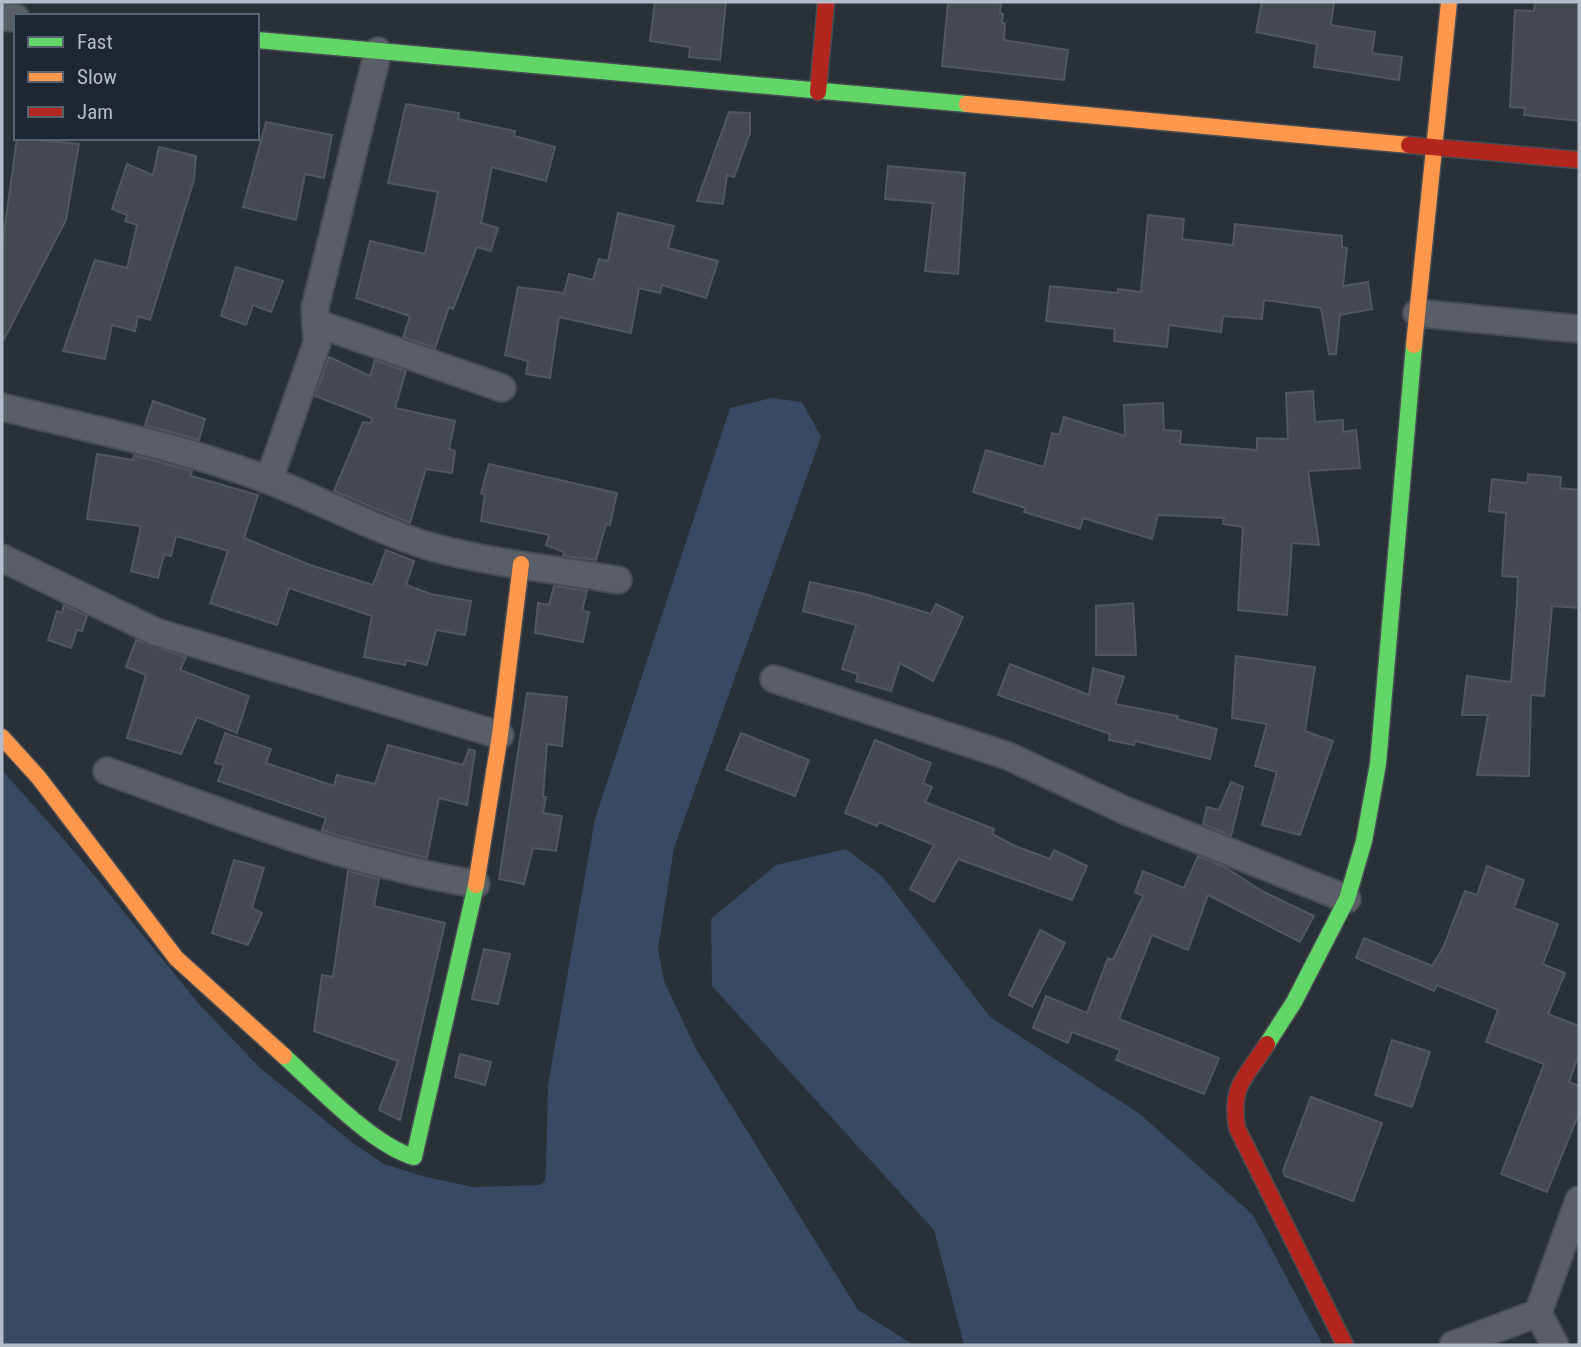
<svg xmlns="http://www.w3.org/2000/svg" width="1581" height="1347" font-family="'Roboto Condensed',sans-serif">
	<style>
		.water { fill: #384963 }
		.building { fill: #444950; stroke: #52575f; stroke-width: 2 }
		.lines { fill: none; stroke-linecap: round; stroke-linejoin: round }
		.street-casing { stroke: #484c53; stroke-width: 30 }
		.fast-casing { stroke: #484c53; stroke-width: 19 }
		.slow-casing { stroke: #484c53; stroke-width: 19 }
		.jam-casing { stroke: #484c53; stroke-width: 19 }
		.street { stroke: #5a5e66; stroke-width: 26 }
		.fast { stroke: #63d668; stroke-width: 16 }
		.slow { stroke: #ff974d; stroke-width: 16 }
		.jam { stroke: #b3261e; stroke-width: 16 }
	</style>
	<rect width="100%" height="100%" fill="#2a3038"/>
	<path class="water" d="M 771,398 L 802,402 L 821,437 L 674,848 L 658,949 L 664,981 L 695,1047 L 858,1310 L 914,1345 L 2,1345 L 2,770 L 80,858 L 199,1004 L 260,1068 L 353,1143 L 384,1164 L 422,1176 L 473,1187 L 540,1185 L 545,1180 L 546,1169 L 548,1085 L 595,819 L 730,408 Z
		M 846,849 L 883,877 L 990,1017 L 1140,1114 L 1253,1215 L 1323,1345 L 964,1345 L 934,1230 L 712,986 L 711,919 L 776,865 Z"/>
	<path class="building" d="M 655,2 L 726,2 L 720,60 L 689,57 L 690,47 L 650,41 Z
		M 948,2 L 1001,2 L 1000,13 L 1003,14 L 1002,23 L 1005,23 L 1004,40 L 1068,50 L 1064,80 L 942,66 Z
		M 1262,2 L 1334,2 L 1331,25 L 1375,32 L 1372,53 L 1402,57 L 1399,80 L 1314,67 L 1317,44 L 1256,32 Z
		M 1535,2 L 1579,2 L 1579,121 L 1524,115 L 1525,108 L 1510,107 L 1515,10 L 1534,11 Z
		M 406,104 L 459,113 L 458,119 L 515,131 L 514,136 L 555,147 L 546,181 L 492,167 L 481,223 L 498,228 L 491,251 L 477,247 L 453,309 L 449,307 L 435,348 L 403,337 L 410,316 L 356,298 L 370,241 L 425,254 L 438,192 L 388,183 Z
		M 729,112 L 750,113 L 750,133 L 734,177 L 727,175 L 723,204 L 697,201 Z
		M 266,122 L 332,135 L 324,178 L 305,174 L 296,220 L 243,207 Z
		M 17,138 L 79,144 L 66,220 L 2,343 L 2,247 Z
		M 159,147 L 196,156 L 194,180 L 150,320 L 138,316 L 135,331 L 112,325 L 105,359 L 63,351 L 95,260 L 127,268 L 137,225 L 125,221 L 127,215 L 112,209 L 127,164 L 153,175 Z
		M 888,166 L 965,173 L 958,274 L 925,271 L 933,203 L 885,199 Z
		M 618,213 L 674,226 L 668,248 L 718,261 L 706,298 L 662,285 L 660,293 L 639,288 L 631,333 L 559,317 L 550,378 L 526,374 L 528,361 L 505,355 L 518,287 L 564,293 L 569,274 L 593,280 L 599,259 L 608,261 Z
		M 1148,215 L 1184,219 L 1182,239 L 1233,245 L 1235,224 L 1342,236 L 1342,247 L 1347,248 L 1343,286 L 1368,282 L 1372,309 L 1340,315 L 1336,354 L 1329,354 L 1321,308 L 1264,300 L 1262,319 L 1223,316 L 1221,332 L 1169,325 L 1167,347 L 1114,341 L 1115,329 L 1046,321 L 1050,286 L 1118,293 L 1118,289 L 1141,292 Z
		M 236,267 L 283,281 L 271,312 L 253,305 L 246,325 L 221,316 Z
		M 329,357 L 370,376 L 375,360 L 406,371 L 395,408 L 455,421 L 449,449 L 455,451 L 452,473 L 426,469 L 410,523 L 334,491 L 363,422 L 371,423 L 372,418 L 315,396 Z
		M 1313,391 L 1315,422 L 1343,420 L 1343,432 L 1356,430 L 1360,468 L 1308,471 L 1319,545 L 1292,543 L 1287,615 L 1238,610 L 1243,527 L 1223,524 L 1224,518 L 1158,515 L 1152,539 L 1083,518 L 1080,529 L 1024,512 L 1026,508 L 973,492 L 986,450 L 1044,467 L 1052,433 L 1059,435 L 1064,417 L 1125,436 L 1124,405 L 1163,403 L 1164,430 L 1181,431 L 1180,444 L 1257,450 L 1257,438 L 1288,439 L 1286,393 Z
		M 153,401 L 205,419 L 199,440 L 145,425 Z
		M 97,454 L 133,460 L 134,455 L 192,471 L 191,476 L 258,495 L 244,538 L 310,565 L 373,585 L 386,550 L 414,561 L 406,585 L 431,594 L 471,601 L 465,635 L 436,630 L 427,665 L 406,660 L 405,665 L 364,657 L 372,616 L 289,588 L 277,625 L 210,603 L 228,551 L 176,536 L 171,556 L 164,555 L 158,578 L 131,571 L 141,526 L 87,519 Z
		M 489,464 L 617,493 L 610,525 L 606,524 L 596,560 L 563,556 L 564,552 L 546,545 L 549,535 L 481,521 L 485,494 L 481,493 Z
		M 1528,474 L 1561,477 L 1560,488 L 1579,490 L 1579,608 L 1552,606 L 1544,696 L 1531,695 L 1529,776 L 1477,775 L 1488,715 L 1462,715 L 1467,676 L 1511,682 L 1517,601 L 1518,577 L 1502,576 L 1506,513 L 1489,511 L 1492,479 L 1527,483 Z
		M 810,582 L 865,594 L 931,614 L 936,604 L 963,617 L 933,681 L 900,663 L 891,691 L 856,681 L 858,674 L 842,669 L 856,625 L 803,611 Z
		M 554,586 L 587,591 L 582,611 L 589,612 L 583,642 L 535,633 L 538,603 L 549,605 Z
		M 1133,603 L 1136,655 L 1096,655 L 1096,606 Z
		M 64,605 L 87,616 L 82,631 L 77,630 L 71,648 L 48,640 L 57,611 L 62,613 Z
		M 136,640 L 186,657 L 180,670 L 249,696 L 237,733 L 197,717 L 181,754 L 127,738 L 146,675 L 126,667 Z
		M 1236,656 L 1315,667 L 1305,731 L 1333,741 L 1300,835 L 1262,825 L 1277,772 L 1255,766 L 1267,724 L 1232,718 Z
		M 1010,664 L 1089,695 L 1093,668 L 1124,677 L 1115,704 L 1178,716 L 1177,719 L 1217,729 L 1210,759 L 1135,741 L 1134,745 L 1109,740 L 1110,734 L 998,695 Z
		M 527,693 L 567,697 L 562,746 L 547,744 L 543,797 L 546,797 L 543,813 L 562,816 L 556,851 L 533,848 L 524,884 L 499,879 Z
		M 225,733 L 271,749 L 266,763 L 334,786 L 337,775 L 375,784 L 388,745 L 463,765 L 469,749 L 475,751 L 467,805 L 439,798 L 427,858 L 340,836 L 322,830 L 326,818 L 218,781 L 224,765 L 215,763 Z
		M 741,733 L 809,760 L 795,796 L 726,770 Z
		M 875,740 L 931,763 L 923,783 L 932,787 L 925,802 L 994,829 L 992,834 L 1015,846 L 1050,859 L 1054,850 L 1087,866 L 1072,900 L 958,859 L 934,902 L 910,889 L 934,845 L 879,822 L 877,826 L 845,813 Z
		M 1231,782 L 1243,787 L 1231,836 L 1203,824 L 1207,807 L 1219,810 Z
		M 1198,856 L 1223,866 L 1262,891 L 1314,916 L 1300,942 L 1208,895 L 1188,950 L 1152,935 L 1119,1019 L 1219,1058 L 1204,1094 L 1116,1060 L 1120,1050 L 1072,1032 L 1068,1043 L 1033,1028 L 1046,996 L 1087,1013 L 1108,958 L 1113,960 L 1143,896 L 1135,892 L 1143,871 L 1184,888 Z
		M 234,860 L 264,868 L 252,908 L 262,913 L 248,945 L 212,933 Z
		M 1487,866 L 1524,880 L 1514,908 L 1558,924 L 1543,964 L 1565,973 L 1548,1014 L 1579,1026 L 1579,1054 L 1569,1082 L 1579,1086 L 1579,1113 L 1547,1192 L 1501,1174 L 1544,1064 L 1486,1042 L 1498,1010 L 1437,985 L 1434,991 L 1356,958 L 1364,938 L 1432,966 L 1443,948 L 1465,891 L 1477,895 Z
		M 348,871 L 379,879 L 374,906 L 445,923 L 400,1120 L 379,1110 L 398,1061 L 314,1031 L 322,975 L 333,977 Z
		M 1040,930 L 1065,943 L 1032,1007 L 1009,995 Z
		M 484,949 L 510,954 L 498,1004 L 472,999 Z
		M 1392,1040 L 1430,1052 L 1412,1107 L 1375,1095 Z
		M 460,1054 L 491,1062 L 485,1085 L 455,1077 Z
		M 1311,1097 L 1382,1123 L 1353,1201 L 1285,1176 L 1283,1171 Z"/>
	<g class="lines">
		<defs>
			<path id="street" d="M 2,17 L 16,18
				M 1417,313 L 1579,329
				M 316,323 L 502,388
				M 2,407 C 90,429 183,447 268,480 C 321,500 371,528 425,545 C 487,563 554,569 618,580
				M 269,480 L 317,343 L 315,308 L 378,51
				M 2,558 L 156,632 L 500,735
				M 774,679 L 1008,756 L 1124,810 L 1347,899
				M 107,771 C 229,815 348,863 476,884
				M 1453,1345 L 1538,1313
				M 1555,1345 L 1538,1313 L 1579,1200"/>
			<path id="fast" d="M 257,40 L 967,104
				M 1267,1044 L 1294,1002 L 1347,899 L 1364,841 L 1378,764 L 1414,345
				M 284,1056 C 317,1086 372,1145 414,1157 L 476,885"/>
			<path id="slow" d="M 967,104 L 1409,145
				M 1414,345 L 1449,2
				M 2,737 L 39,778 L 176,958 L 284,1056
				M 476,885 L 500,735 L 521,564"/>
			<path id="jam" d="M 818,92 L 826,2
				M 1409,145 L 1579,160
				M 1267,1044 C 1246,1078 1230,1084 1237,1128 L 1345,1345"/>
		</defs>
		<use href="#street" class="street-casing"/>
		<use href="#fast" class="fast-casing"/>
		<use href="#slow" class="slow-casing"/>
		<use href="#jam" class="jam-casing"/>
		<use href="#street" class="street"/>
		<use href="#fast" class="fast"/>
		<use href="#slow" class="slow"/>
		<use href="#jam" class="jam"/>
	</g>
	<rect width="1581" height="1347" fill="none" stroke="#b4bcc9" stroke-width="7"/>
	<rect x="14" y="14" width="245" height="126" fill="#1d2633" stroke="#59626f" stroke-width="2"/>
	<rect x="28" y="37" width="35" height="10" fill="#63d668" stroke="#59626f" stroke-width="2"/>
	<text x="77" y="49" font-size="21" fill="#b4bcc9">Fast</text>
	<rect x="28" y="72" width="35" height="10" fill="#ff974d" stroke="#59626f" stroke-width="2"/>
	<text x="77" y="84" font-size="21" fill="#b4bcc9">Slow</text>
	<rect x="28" y="107" width="35" height="10" fill="#b3261e" stroke="#59626f" stroke-width="2"/>
	<text x="77" y="119" font-size="21" fill="#b4bcc9">Jam</text>
</svg>
